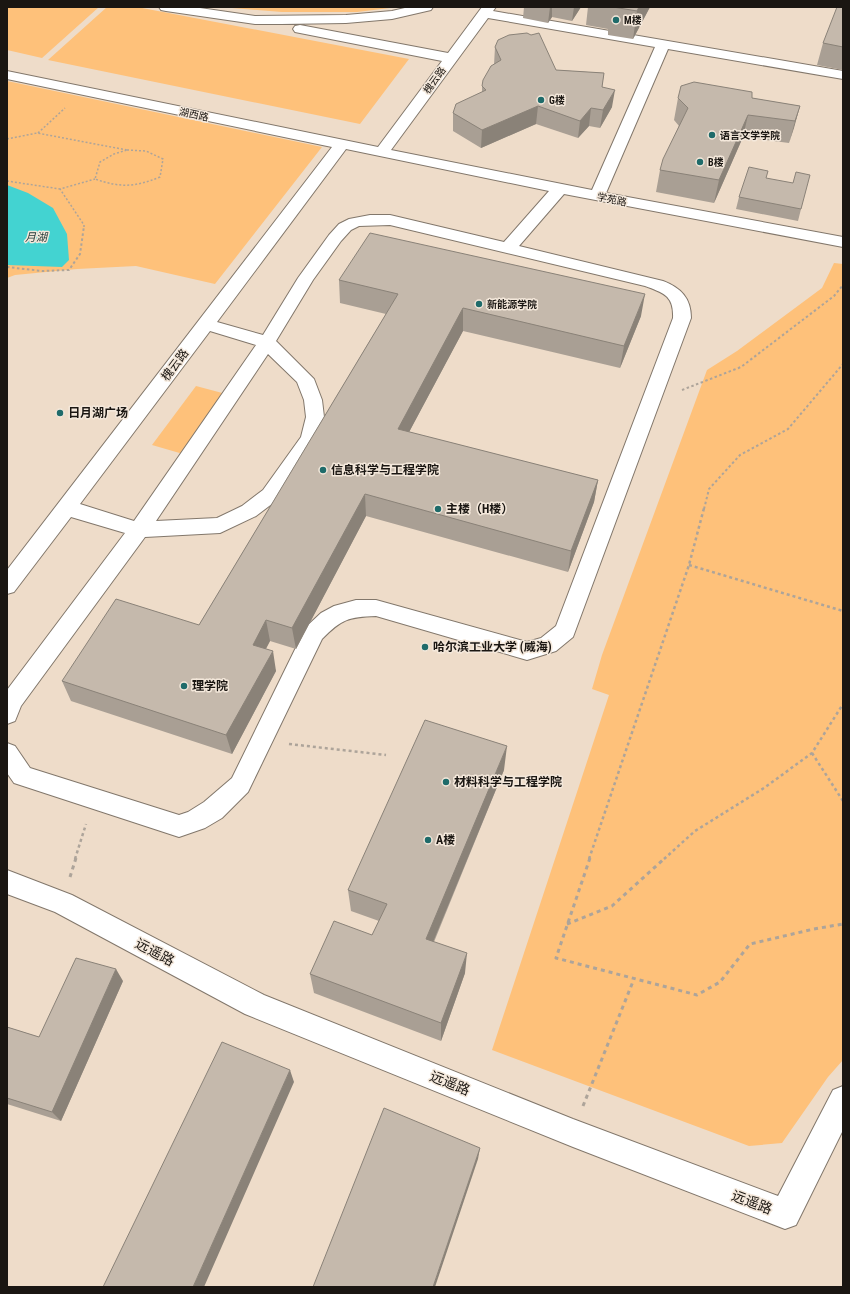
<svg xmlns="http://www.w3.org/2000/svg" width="850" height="1294" font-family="'Roboto Condensed','Noto Sans SC',sans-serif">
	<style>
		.built { fill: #eedcc9 }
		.green { fill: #fec17a }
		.water { fill: #43d3d1 }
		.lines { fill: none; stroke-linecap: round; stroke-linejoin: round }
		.minor-casing { stroke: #82776b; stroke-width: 2 }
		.path-far3 { stroke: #ada49a; stroke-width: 1.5; stroke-dasharray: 2 2; stroke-linecap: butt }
		.path-far2 { stroke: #ada49a; stroke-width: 2; stroke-dasharray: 2.5 2.5; stroke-linecap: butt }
		.path-far1 { stroke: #ada49a; stroke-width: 2.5; stroke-dasharray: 3 3; stroke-linecap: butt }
		.path { stroke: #ada49a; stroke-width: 3; stroke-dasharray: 4 4; stroke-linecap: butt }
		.minor { fill: #fff; fill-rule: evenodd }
		.wall { fill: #a99f94 }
		.shaded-wall { fill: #8a8278 }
		.building { fill: #c5b9ac; stroke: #8a8278 }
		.poi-dot { fill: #1f6b6a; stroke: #f4e8db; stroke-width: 1.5 }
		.labels { text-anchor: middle; stroke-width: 3; stroke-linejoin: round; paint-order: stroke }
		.far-poi-label { font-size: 10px; font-weight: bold; fill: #1a1612; stroke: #f4e8db; text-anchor: start }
		.far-street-label { font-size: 10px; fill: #1a1612; stroke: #f4e8db }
		.far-water-label { font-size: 11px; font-style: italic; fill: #1f3736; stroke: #f4e8db }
		.street-label { font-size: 12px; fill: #1a1612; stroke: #f4e8db }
		.poi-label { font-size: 12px; font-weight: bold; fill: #1a1612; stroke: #f4e8db; text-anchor: start }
		.near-street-label { font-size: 14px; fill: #1a1612; stroke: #f4e8db }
	</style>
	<rect width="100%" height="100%" fill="#f4e8db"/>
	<path class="built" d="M 7,7 L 843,7 L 843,1287 L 7,1287 Z"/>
	<path class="green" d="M 7,7 L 99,7 L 42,58 L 7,50 Z
		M 107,7 L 137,7 L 409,59 L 360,124 L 48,60 Z
		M 220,7 L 398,7 L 357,12 L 282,12 Z
		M 7,81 L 322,147 L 215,284 L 136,266 L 77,269 L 15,275 L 7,278 Z
		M 834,263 L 843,264 L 843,1060 L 828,1077 L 782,1143 L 749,1146 L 492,1050 L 609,695 L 592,689 L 602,655 L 707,370 L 737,351 L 822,288 Z
		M 196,386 L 226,394 L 183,454 L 152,445 Z"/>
	<path class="water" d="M 7,185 L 28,193 L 53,208 L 67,234 L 69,260 L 62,267 L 7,265 Z"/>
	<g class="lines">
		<defs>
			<path id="minor" d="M 159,7 L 193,7 L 255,16 L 346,15 L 392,11 L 409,7 L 433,7 L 431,10 L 392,19 L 346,23 L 281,24 L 255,24 L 166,11 L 161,10 Z
				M 482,7 L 496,7 L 493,11 L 843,71 L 843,79 L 668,49 L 606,193 L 843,237 L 843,247 L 564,194 L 519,246 L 663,281 C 681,288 691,298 691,318 L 573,637 L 556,651 L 527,660 L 376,616 C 348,617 342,619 322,639 L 248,792 L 222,818 L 205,828 L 179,837 L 14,783 L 7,773 L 7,743 L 15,746 L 30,768 L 179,815 L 188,812 L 204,802 L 232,778 L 306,627 L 321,613 L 334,606 L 356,600 L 376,600 L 527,642 L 541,638 L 556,626 L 673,318 C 674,296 664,293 645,286 L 390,225 L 359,226 L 351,230 L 341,241 L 313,280 L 276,341 L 314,379 L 322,400 L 324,417 L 320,438 L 317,443 L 277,500 L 256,516 L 220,533 L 145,537 L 21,706 L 15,721 L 7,724 L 7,690 L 125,533 L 71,517 L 14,592 L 7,594 L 7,570 L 332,147 L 7,79 L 7,71 L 378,147 L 442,61 L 300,33 L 295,32 L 293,29 L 295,26 L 300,25 L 448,53 ZM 488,18 L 655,47 L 592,190 L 391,150 ZM 346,149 L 549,191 L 504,242 L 390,215 L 370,215 L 349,219 L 339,224 L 329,235 L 298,278 L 263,335 L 217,322 ZM 210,331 L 256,345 L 134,521 L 80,504 ZM 268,354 L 297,382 L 304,400 L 306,417 L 301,437 L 263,490 L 242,506 L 217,518 L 156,521 Z
				M 7,870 L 72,895 L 264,995 L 573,1119 L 778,1196 L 833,1090 L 843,1086 L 843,1130 L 796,1225 L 785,1229 L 573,1147 L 245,1014 L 55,912 L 7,894 Z"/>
		</defs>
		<use href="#minor" class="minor-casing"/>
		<path class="path-far3" d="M 38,133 L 65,108
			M 7,139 L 37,133 L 127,150
			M 127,150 L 146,151 L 163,159 L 160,177 C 135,187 121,188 95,179 L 100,162 L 114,154 Z
			M 7,181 L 60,189
			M 84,227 L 84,225 L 60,189 L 95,179"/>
		<path class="path-far2" d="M 7,267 L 42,271 L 69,270 L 80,254 L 84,226
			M 682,390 L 741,367 L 834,296 L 843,285
			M 704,509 L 709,489 L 740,455 L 788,429 L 843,364"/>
		<path class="path-far1" d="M 689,565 L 843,611
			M 289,744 L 386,755
			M 812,753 L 843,801
			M 75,859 L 86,824
			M 589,859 L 689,565 L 704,508
			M 664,859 L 695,831 L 764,788 L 812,753 L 843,704"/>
		<path class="path" d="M 590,858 L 556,958 L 697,995 L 720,982 L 750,944 L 814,929 L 843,924
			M 70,877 L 76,858
			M 567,924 L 612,906 L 665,858
			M 583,1106 L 634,979"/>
		<use href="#minor" class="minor"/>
	</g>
	<path class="wall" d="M 524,7 L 581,7 L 572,21 L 552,17 L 548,23 L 523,18 Z
		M 588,7 L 650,7 L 633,39 L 608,35 L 608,29 L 586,25 Z
		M 843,7 L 843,70 L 817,65 L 823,43 Z
		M 495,47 L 556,70 L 604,73 L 602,87 L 612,107 L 600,128 L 589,126 L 578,138 L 536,124 L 481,148 L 453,131 L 453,113 L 482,92 L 482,86 L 494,65 Z
		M 678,98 L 752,98 L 800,106 L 789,143 L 743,137 L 714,203 L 656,192 L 660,170 L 679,126 L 674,120 Z
		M 766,178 L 801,209 L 798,221 L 736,209 L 739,197 Z
		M 339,280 L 641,316 L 620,368 L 463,331 L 409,432 L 598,480 L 594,502 L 568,572 L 366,516 L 296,649 L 270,641 L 266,649 L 276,671 L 232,754 L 71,701 L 62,681 L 199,625 L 386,314 L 340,303 Z
		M 504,770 L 434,942 L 465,973 L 441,1041 L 314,993 L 310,974 L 372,935 L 379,921 L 351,911 L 348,890 Z
		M 123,981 L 61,1121 L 7,1104 L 7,1027 L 39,1037 Z"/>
	<path class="shaded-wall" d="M 550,7 L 552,7 L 552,17 L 548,23 Z
		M 574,7 L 581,7 L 572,21 Z
		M 639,7 L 650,7 L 633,39 L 637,11 Z
		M 615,90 L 612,107 L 600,128 L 603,110 Z
		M 538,106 L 536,124 L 481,148 L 482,130 Z
		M 800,106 L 794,128 L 789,143 L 795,121 Z
		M 591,108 L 589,126 L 578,138 L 580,121 Z
		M 748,115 L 743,137 L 714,203 L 719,180 Z
		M 645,294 L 641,316 L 620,368 L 624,346 Z
		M 463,308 L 463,331 L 399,451 L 398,429 Z
		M 598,480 L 594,502 L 568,572 L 571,551 Z
		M 365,494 L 366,516 L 296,649 L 292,628 Z
		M 266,620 L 270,641 L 257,665 L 253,645 Z
		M 273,651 L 276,671 L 232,754 L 226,735 Z
		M 507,746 L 504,770 L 426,959 L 426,939 Z
		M 467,953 L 465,973 L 441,1041 L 441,1023 Z
		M 116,969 L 123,981 L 61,1121 L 52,1112 Z
		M 290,1070 L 294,1082 L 204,1287 L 193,1287 Z
		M 480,1148 L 478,1159 L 435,1287 L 433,1287 Z"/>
	<path class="building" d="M 613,7 L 639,7 L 637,11 Z
		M 837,7 L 843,7 L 843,47 L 823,43 Z
		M 527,33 L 531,35 L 539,33 L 556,70 L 604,73 L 602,87 L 615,90 L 603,110 L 591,108 L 580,121 L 538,106 L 482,130 L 453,113 L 456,104 L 486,90 L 482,86 L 483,80 L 491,66 L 501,60 L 495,47 L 498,40 L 509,35 Z
		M 694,82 L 752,92 L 752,98 L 800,106 L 795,121 L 748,115 L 719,180 L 660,170 L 663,159 L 688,108 L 678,98 L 681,86 Z
		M 749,167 L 768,171 L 766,178 L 793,183 L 796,172 L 810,175 L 801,209 L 739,197 Z
		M 370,233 L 645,294 L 624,346 L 463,308 L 398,429 L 598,480 L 571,551 L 365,494 L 292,628 L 266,620 L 253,645 L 273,651 L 226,735 L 62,681 L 116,599 L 199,625 L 398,294 L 339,280 Z
		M 425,720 L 507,746 L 426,939 L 467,953 L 441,1023 L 310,974 L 334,921 L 372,935 L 387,904 L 348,890 Z
		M 76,958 L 116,969 L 52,1112 L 7,1098 L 7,1027 L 39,1037 Z
		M 222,1042 L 290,1070 L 193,1287 L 103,1287 Z
		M 384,1108 L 480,1148 L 433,1287 L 313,1287 Z"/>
	<g class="poi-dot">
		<circle cx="616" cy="20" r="4"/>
		<circle cx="541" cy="100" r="4"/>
		<circle cx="712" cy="135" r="4"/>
		<circle cx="700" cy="162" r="4"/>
		<circle cx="479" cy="304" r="4"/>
		<circle cx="60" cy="413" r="4"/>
		<circle cx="323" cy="470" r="4"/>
		<circle cx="438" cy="509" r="4"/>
		<circle cx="425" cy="647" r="4"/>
		<circle cx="184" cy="686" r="4"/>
		<circle cx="446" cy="782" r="4"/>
		<circle cx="428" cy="840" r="4"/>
	</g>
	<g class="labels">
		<g class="far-poi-label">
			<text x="624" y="24">M楼</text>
			<text x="549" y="104">G楼</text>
			<text x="720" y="139">语言文学学院</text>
			<text x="708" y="166">B楼</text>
			<text x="487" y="308">新能源学院</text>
		</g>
		<g class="far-street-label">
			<text transform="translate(434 80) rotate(-54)" y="4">槐云路</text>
			<text transform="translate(194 114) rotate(12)" y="4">湖西路</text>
			<text transform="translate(612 199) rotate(11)" y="4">学苑路</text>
		</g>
		<g class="far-water-label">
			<text x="36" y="241">月湖</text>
		</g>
		<g class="street-label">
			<text transform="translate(175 365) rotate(-53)" y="4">槐云路</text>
		</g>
		<g class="poi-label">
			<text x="68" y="417">日月湖广场</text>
			<text x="331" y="474">信息科学与工程学院</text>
			<text x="446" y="513">主楼（H楼）</text>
			<text x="433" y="651">哈尔滨工业大学 (威海)</text>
			<text x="192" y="690">理学院</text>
			<text x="454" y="786">材料科学与工程学院</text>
			<text x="436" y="844">A楼</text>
		</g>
		<g class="near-street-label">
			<text transform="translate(155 952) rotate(28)" y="5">远遥路</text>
			<text transform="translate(450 1083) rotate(22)" y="5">远遥路</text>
			<text transform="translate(752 1202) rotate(21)" y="5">远遥路</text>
		</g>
	</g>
	<rect width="850" height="1294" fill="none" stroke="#1a1612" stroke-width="16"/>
</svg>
